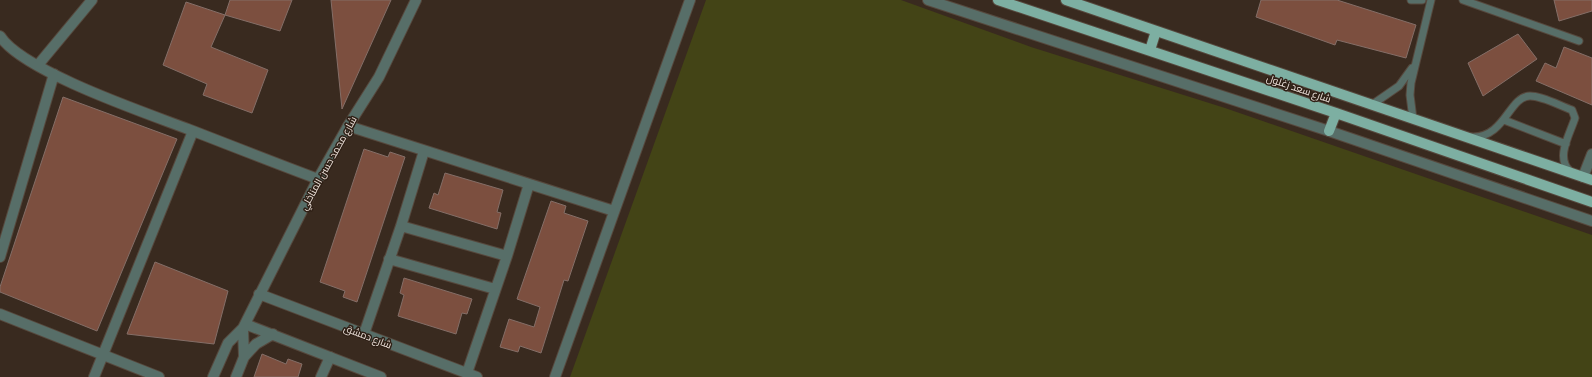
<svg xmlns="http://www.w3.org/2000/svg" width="1592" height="377" font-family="'PT Sans Narrow',Cairo,sans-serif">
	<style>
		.green { fill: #434416 }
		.building { fill: #7c4f3f; stroke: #846e67 }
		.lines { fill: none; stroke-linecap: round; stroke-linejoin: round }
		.service-casing { stroke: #56483d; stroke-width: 9 }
		.minor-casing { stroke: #56483d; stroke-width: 12 }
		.tertiary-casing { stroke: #56483d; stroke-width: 12 }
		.primary-casing { stroke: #56483d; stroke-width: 12 }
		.service { stroke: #576e68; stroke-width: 7 }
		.minor { stroke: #576e68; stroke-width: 10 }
		.tertiary { stroke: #576e68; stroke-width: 10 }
		.primary { stroke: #7dafa2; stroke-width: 10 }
		.labels { text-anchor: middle; stroke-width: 3; stroke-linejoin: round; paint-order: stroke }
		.street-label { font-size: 10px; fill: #efe4dd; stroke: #2f2016 }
	</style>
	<rect width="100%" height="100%" fill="#392a1f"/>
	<path class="green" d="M 706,0 L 901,0 L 1031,47 L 1225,108 L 1592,235 L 1592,377 L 570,377 Z"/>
	<path class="building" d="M 230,0 L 292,0 L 280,31 L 225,15 Z
		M 331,0 L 391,0 L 342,109 Z
		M 1261,0 L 1337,0 L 1416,25 L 1406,58 L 1337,40 L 1335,45 L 1256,17 Z
		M 1554,0 L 1592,0 L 1592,11 L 1559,21 Z
		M 186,2 L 225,15 L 211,47 L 268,70 L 252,113 L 203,95 L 207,84 L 163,65 Z
		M 1518,34 L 1537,59 L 1483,96 L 1468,63 Z
		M 1564,47 L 1592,58 L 1592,105 L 1536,81 L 1545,63 L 1556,68 Z
		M 63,97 L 177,139 L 97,331 L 0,292 L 0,287 Z
		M 364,149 L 388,157 L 390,152 L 405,157 L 357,302 L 343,297 L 345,291 L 320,282 Z
		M 445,173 L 503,190 L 497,212 L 501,213 L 497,229 L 429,208 L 434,193 L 438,195 Z
		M 551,201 L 566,206 L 564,213 L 588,221 L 568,281 L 564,280 L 541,353 L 520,346 L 518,352 L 500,347 L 509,319 L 534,327 L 540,307 L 517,299 Z
		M 155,262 L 228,291 L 214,344 L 127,334 Z
		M 404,278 L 472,299 L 467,314 L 462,313 L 456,334 L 398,316 L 404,295 L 400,293 Z
		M 262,354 L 286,364 L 288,359 L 302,364 L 298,377 L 254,377 Z"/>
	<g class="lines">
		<defs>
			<path id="service" d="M 1411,0 L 1422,0
				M 1463,0 L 1579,41
				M 1373,104 L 1399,86 L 1412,68
				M 1413,119 L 1410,95 L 1411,83 L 1431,0
				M 1504,120 L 1566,144
				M 1472,137 C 1505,138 1509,96 1530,96 C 1543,96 1560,106 1572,110 L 1575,118 C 1570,134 1555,158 1570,171"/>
			<path id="minor" d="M 928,0 L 1329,131 L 1592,221
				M 0,36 C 22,71 146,113 188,129 C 232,146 275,163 318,179
				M 38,65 L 92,0
				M 348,126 L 614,211
				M 1583,177 L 1592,154
				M 401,226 L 507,256
				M 0,257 L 54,74
				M 389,259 L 495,289
				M 0,314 L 159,377
				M 364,334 L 401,226 L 424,151
				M 467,373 L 507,256 L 529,184
				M 94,377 L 193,131
				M 321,377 L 330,357
				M 555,377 L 690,0"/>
			<path id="tertiary" d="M 259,294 L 477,377
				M 245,324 L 381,377
				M 244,357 L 256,344 L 273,334
				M 213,377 L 228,343 L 243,328 L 318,179 L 348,126 L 379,77 L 416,0
				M 236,377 L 244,357 L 243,328"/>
			<path id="primary" d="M 998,0 L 1336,113 L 1592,202
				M 1066,0 L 1592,180
				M 1150,50 L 1156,31
				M 1329,131 L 1336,113"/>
		</defs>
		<use href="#service" class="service-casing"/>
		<use href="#minor" class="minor-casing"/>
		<use href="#tertiary" class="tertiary-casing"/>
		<use href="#primary" class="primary-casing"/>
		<use href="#service" class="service"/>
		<use href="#minor" class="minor"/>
		<use href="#tertiary" class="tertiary"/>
		<use href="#primary" class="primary"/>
	</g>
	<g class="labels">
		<g class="street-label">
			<text transform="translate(1299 88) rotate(19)" y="4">شارع سعد زغلول</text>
			<text transform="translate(328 163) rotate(-61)" y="4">شارع محمد حسن المناخلي</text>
			<text transform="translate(368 336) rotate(21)" y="4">شارع دمشق</text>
		</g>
	</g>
</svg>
